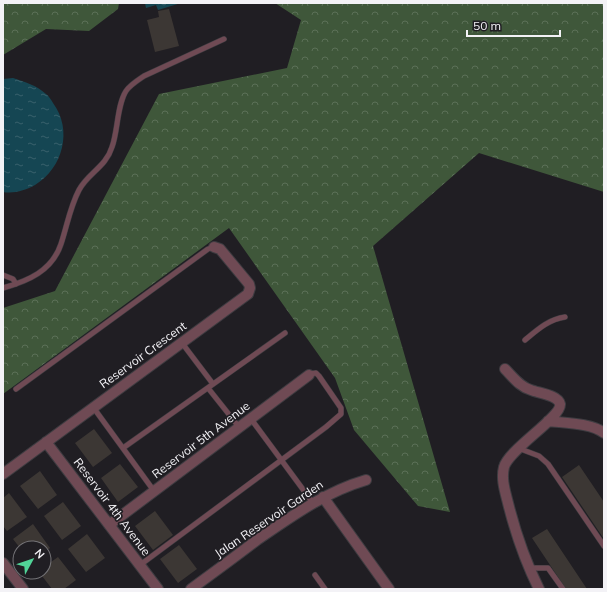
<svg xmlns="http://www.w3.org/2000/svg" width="607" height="592" font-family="Mulish,sans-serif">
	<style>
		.forest { fill: url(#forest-crowns) }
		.water { fill: url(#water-ripples) }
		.building { fill: #3c3734 }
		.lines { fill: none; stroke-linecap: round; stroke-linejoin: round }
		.lane-casing { stroke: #3e3c41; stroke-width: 6 }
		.street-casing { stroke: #3e3c41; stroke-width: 12 }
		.lane { stroke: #6f4a54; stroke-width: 5 }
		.street { stroke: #6f4a54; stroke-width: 10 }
		.labels { text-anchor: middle; stroke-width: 3.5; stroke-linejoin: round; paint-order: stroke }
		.street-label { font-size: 12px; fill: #f3f2f6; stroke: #201e23 }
	</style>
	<defs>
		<pattern id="forest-crowns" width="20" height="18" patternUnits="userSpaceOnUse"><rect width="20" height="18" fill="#3f573a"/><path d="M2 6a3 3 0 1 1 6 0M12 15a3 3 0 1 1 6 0" fill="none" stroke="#5b7057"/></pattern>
		<pattern id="water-ripples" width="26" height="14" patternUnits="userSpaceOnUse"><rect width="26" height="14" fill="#154653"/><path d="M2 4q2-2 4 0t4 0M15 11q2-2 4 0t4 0" fill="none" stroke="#38616c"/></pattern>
	</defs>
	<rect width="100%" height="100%" fill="#201e23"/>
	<path class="forest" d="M 3,3 L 119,3 L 118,9 L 89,31 L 46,29 L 3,55 Z
		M 275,3 L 604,3 L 604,192 L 479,153 L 373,246 L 450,512 L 418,506 L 354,430 L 335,378 L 229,228 L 3,394 L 3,308 L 55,291 L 159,94 L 287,68 L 301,20 Z"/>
	<path class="water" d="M 145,3 L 181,3 L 158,10 L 156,5 L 146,8 Z
		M 13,78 C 25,82 36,85 46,94 C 49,96 51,100 53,103 C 73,130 63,168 35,185 C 26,190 14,194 3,192 L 3,79 Z"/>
	<path class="building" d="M 169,9 L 179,46 L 155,52 L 147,20 L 159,17 L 158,11 Z
		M 94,429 L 112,453 L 93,467 L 75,443 Z
		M 120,464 L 138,487 L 118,502 L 101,478 Z
		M 579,465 L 604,502 L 604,539 L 562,477 Z
		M 40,471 L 57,495 L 38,509 L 20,486 Z
		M 9,493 L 27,517 L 7,531 L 3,526 L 3,498 Z
		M 63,502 L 81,526 L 62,540 L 44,516 Z
		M 155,511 L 173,535 L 153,550 L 135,526 Z
		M 33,524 L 50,548 L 44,553 L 44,548 L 20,548 L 13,539 Z
		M 547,529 L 587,589 L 566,589 L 532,538 Z
		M 87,534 L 105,558 L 86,572 L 68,549 Z
		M 179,545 L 197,569 L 178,583 L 160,559 Z
		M 58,557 L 76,580 L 64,589 L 52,589 L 39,572 L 44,572 L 44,567 Z"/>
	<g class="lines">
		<defs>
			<path id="lane" d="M 3,275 L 13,279 L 16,284
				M 3,288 C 28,281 52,271 61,244 C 67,226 70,207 79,190 C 88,173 106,167 112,147 C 118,131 117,105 126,91 C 130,85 138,80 144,76 L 224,39
				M 525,340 C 537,330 549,319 565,317
				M 182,343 L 213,384
				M 208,388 L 239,427
				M 16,389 L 208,249 L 214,247
				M 93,407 L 154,491
				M 251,419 L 313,503
				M 123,448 L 285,333
				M 518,448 L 539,456 L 548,464 L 604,546
				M 140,565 L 326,427 L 341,414 L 341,408 L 319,376 L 316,373 L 308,374
				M 529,568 L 548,568 L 563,589
				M 315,575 L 325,589"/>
			<path id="street" d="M 505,369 C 513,377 520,387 531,390 C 538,393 558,395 560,404 C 562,417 509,449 504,467 C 501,479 505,491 508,503 C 516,535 524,559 539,589
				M 548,421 C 564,423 592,423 604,433
				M 46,442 L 158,589
				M 3,474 L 248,294 L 250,288 L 249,284 L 220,249 L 214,247
				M 323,497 L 389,589
				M 109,525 L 309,375
				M 3,563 L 23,589
				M 191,589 C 213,573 235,557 257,540 C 292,516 325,492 366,480"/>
		</defs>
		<use href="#lane" class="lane-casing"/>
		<use href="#street" class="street-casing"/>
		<use href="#lane" class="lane"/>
		<use href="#street" class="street"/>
	</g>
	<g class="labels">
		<g class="street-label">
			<text transform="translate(143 355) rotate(-36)" y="4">Reservoir Crescent</text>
			<text transform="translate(201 440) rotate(-37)" y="4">Reservoir 5th Avenue</text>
			<text transform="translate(112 507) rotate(53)" y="4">Reservoir 4th Avenue</text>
			<text transform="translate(269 519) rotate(-34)" y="4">Jalan Reservoir Garden</text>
		</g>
	</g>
	<rect width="607" height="592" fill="none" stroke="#f3f2f6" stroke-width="8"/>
	<g transform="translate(32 560) rotate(50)"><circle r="19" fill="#201e23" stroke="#747377"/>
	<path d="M0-3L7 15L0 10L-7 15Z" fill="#51d398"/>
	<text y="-6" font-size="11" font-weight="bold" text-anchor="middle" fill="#f3f2f6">N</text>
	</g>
	<path d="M467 30v6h93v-6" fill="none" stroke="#f3f2f6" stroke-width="2"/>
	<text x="473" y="30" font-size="12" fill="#f3f2f6" stroke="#201e23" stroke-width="3" paint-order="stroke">50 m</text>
</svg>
